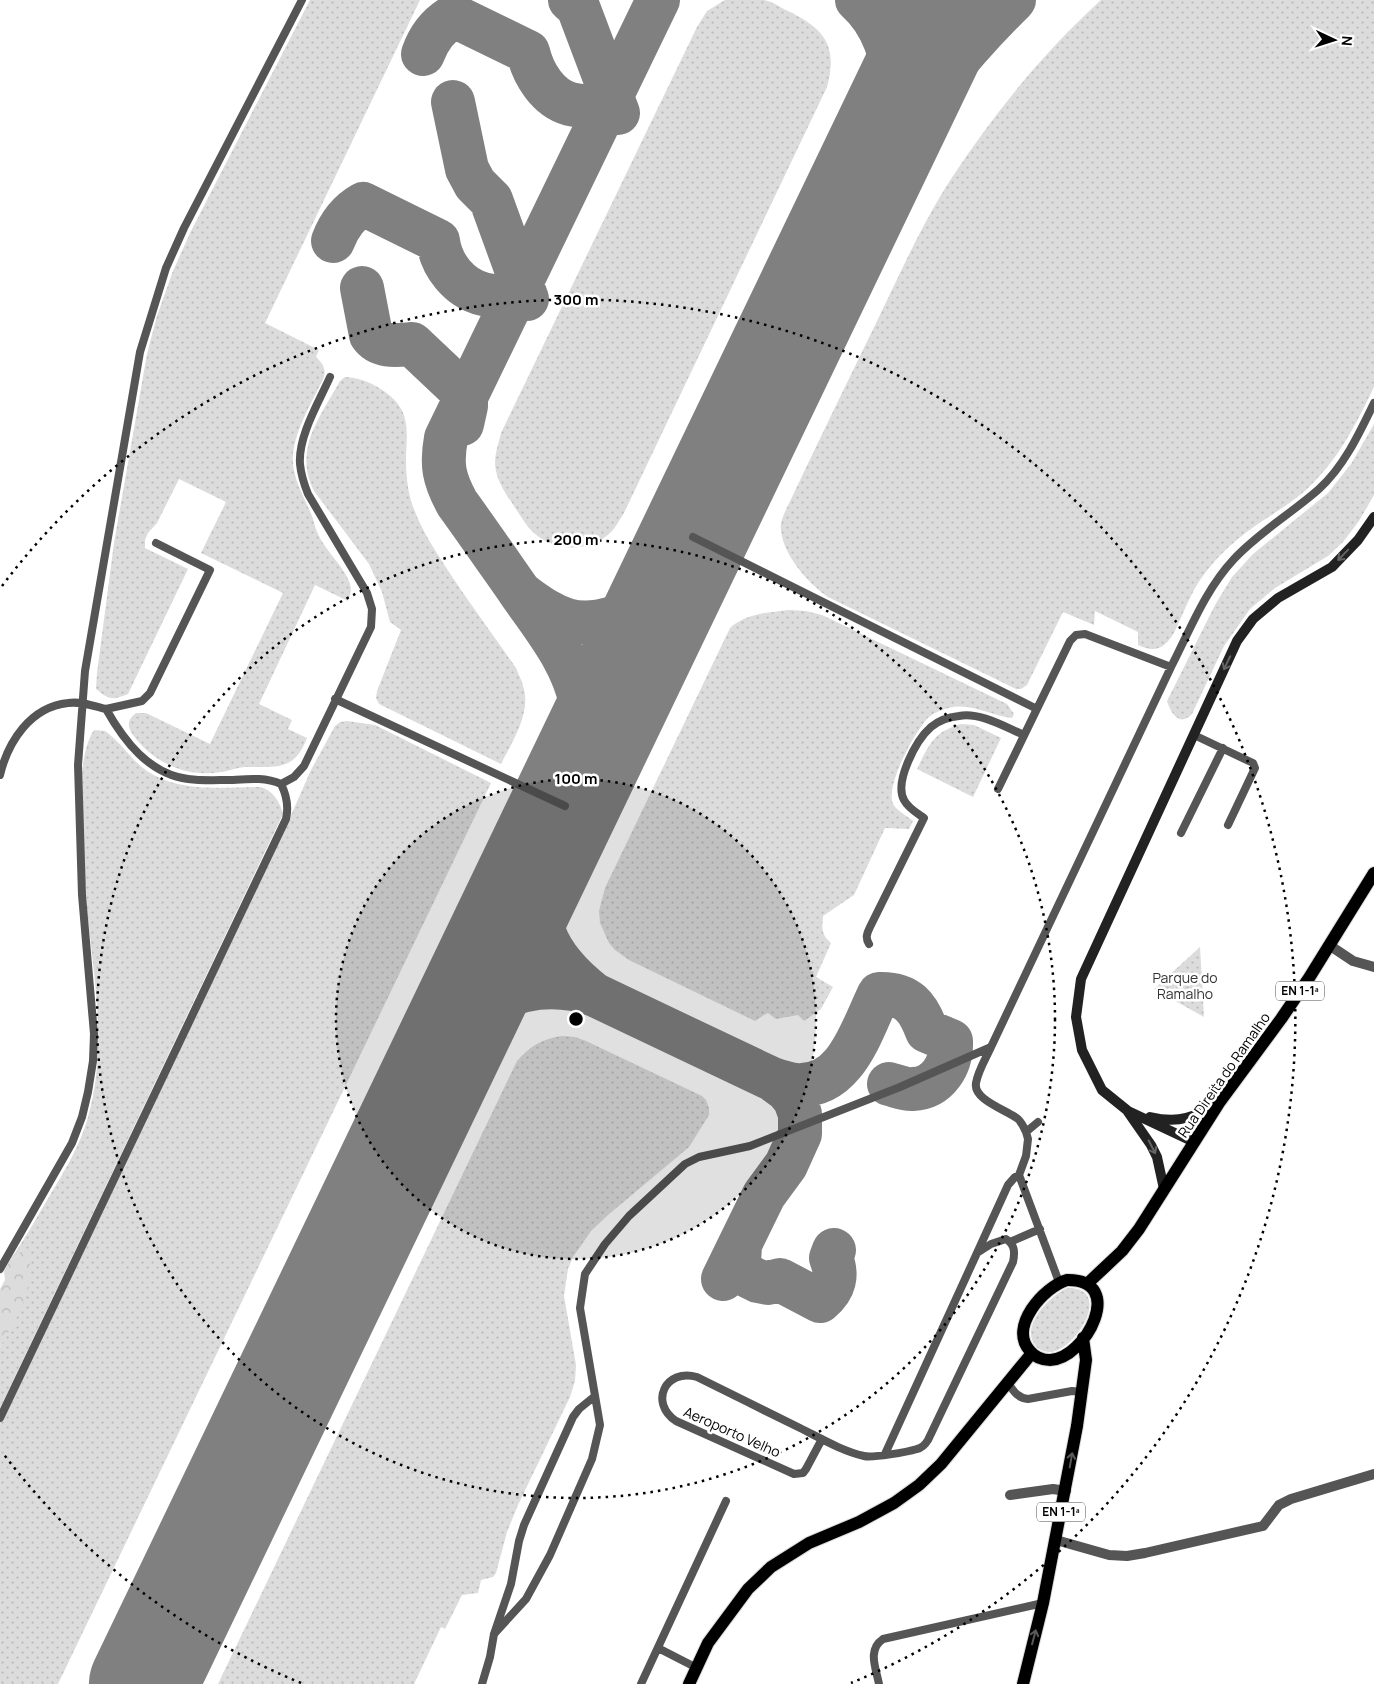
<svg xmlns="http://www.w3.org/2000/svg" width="1374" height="1684" font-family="Manrope,sans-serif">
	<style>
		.grass { fill: url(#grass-dots) }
		.forest { fill: url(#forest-crowns) }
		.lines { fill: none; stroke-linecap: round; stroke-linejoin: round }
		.taxiway { stroke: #808080; stroke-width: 44 }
		.runway { stroke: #808080; stroke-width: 108 }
		.primary-casing { stroke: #dbdbdb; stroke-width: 14 }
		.lane { stroke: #555; stroke-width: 8 }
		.street { stroke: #555; stroke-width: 10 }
		.secondary { stroke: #222; stroke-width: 10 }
		.primary { stroke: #000; stroke-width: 12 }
		.oneway { stroke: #646464 }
		.oneway2 { stroke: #595959 }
		.ring { fill: none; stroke: #000; stroke-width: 2.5; stroke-dasharray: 2.5 5 }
		.labels { text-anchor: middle; stroke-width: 5; stroke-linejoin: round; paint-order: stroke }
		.shield { fill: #fff; stroke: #4c4c4c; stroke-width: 1 }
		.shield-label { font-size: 12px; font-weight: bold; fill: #000 }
		.park-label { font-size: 14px; fill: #333; stroke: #fff }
		.street-label { font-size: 14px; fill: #000; stroke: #fff }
		.centre { fill: #000; stroke: #fff; stroke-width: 2.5 }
		.ring-label { font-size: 15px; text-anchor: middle; font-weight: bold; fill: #000; stroke: #fff; stroke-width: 5; stroke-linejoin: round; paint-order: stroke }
	</style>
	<defs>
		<pattern id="grass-dots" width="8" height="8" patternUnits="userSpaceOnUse" patternTransform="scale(1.25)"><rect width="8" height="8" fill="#dcdcdc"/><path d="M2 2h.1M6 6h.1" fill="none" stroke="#bbb" stroke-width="1.8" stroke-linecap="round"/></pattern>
		<pattern id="forest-crowns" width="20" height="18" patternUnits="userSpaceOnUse" patternTransform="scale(1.25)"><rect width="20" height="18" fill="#dcdcdc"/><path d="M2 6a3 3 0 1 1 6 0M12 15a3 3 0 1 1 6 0" fill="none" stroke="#bbb"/></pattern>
	</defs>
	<rect width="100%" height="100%" fill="#fff"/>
	<path class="grass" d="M 310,0 L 420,0 L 265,323 L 319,350 L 316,357 C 322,363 326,367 324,377 C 313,401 296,427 293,454 C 291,477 304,496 312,516 C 314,522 315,528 318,534 C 325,551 350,572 351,589 C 351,593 349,597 348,601 L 315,585 L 259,704 L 292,720 L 288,729 L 307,738 C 294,773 274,766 244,767 C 236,768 229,771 221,772 C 186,778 154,763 133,735 C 127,726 127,720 136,713 L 146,713 L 210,744 L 283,593 L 201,553 L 226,502 L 179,479 L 157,523 L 148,533 L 145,540 L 145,548 L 188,569 L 128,694 C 112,701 108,699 96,689 L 97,673 L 114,543 L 147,354 L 157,316 L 173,271 L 191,231 Z
		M 725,0 C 738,0 751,0 764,0 C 772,1 781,8 788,11 C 825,29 838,46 827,87 L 623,515 C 619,520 616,527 612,531 C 589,555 550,552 529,528 C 524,522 520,515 516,509 C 508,497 499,485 496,471 C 493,458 498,446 501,433 L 697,27 L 707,11 Z
		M 1101,0 L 1374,0 L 1374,387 C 1357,422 1341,455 1313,483 C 1296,501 1275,512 1255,526 C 1232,542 1209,564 1195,588 C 1187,603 1181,618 1174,633 C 1164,649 1155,653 1138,645 L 1138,632 L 1095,611 L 1094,625 L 1063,612 L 1027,685 L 1021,689 L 1016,689 L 828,597 C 808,583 783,555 781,530 C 780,525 782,519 784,514 C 815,448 847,383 879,317 C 902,269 924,220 953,176 C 995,112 1045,51 1101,0 Z
		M 345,377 C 364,377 390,391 400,407 C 410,423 406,442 406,459 C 406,473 407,487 411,501 C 422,534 442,561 461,590 C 479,616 498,642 516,668 C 518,674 522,680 523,686 C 532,712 512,742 501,764 L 379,704 L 376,698 L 377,691 L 401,630 L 390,622 L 382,592 L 369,564 L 314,491 C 293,450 320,417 340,381 Z
		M 1374,424 L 1374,495 L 1359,521 L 1343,542 L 1328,556 L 1275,588 L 1250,609 L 1224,646 L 1192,714 C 1180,727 1171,714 1167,701 L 1215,605 L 1232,577 L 1253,554 L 1328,493 L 1351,464 Z
		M 789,610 L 806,611 L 822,615 L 1007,704 L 1014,714 L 1012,718 C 991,716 970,702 949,708 C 940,710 931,714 926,720 C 914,734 885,786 893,804 C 896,810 907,816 913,821 L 909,829 L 885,828 L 854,895 L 823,916 C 822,929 821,934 831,943 L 816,977 L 833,987 L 821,1009 L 804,1021 L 798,1015 L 776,1019 L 768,1013 L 764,1015 L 755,1021 L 629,960 L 615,950 L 609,943 L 600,923 L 599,911 L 605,888 L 730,628 C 746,613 767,613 789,610 Z
		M 347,721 L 375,725 L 491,783 L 58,1684 L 0,1684 L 0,1424 L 288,822 L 311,770 L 335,726 L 340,722 Z
		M 961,724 L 974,725 L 1001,738 L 973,797 L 917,769 C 929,745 933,732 961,724 Z
		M 94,730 L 105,731 C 121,742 131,760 147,771 C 180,793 222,787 260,787 C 273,790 280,802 283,814 L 0,1408 L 0,1347 L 13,1323 L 22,1250 L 16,1257 L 10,1260 C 25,1239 37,1217 50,1195 C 65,1170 80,1146 88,1117 C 109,1042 92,972 86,896 C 83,856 83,815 82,775 C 83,761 86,742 94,730 Z
		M 1200,947 L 1204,1017 L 1154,989 Z
		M 562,1036 L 575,1037 L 586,1041 L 702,1096 L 706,1100 L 709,1108 L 709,1115 L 689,1147 L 608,1215 L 591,1231 L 573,1257 L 568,1269 L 564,1296 L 576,1365 L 575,1381 L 570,1397 L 518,1505 L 507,1532 L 496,1573 L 493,1577 L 481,1580 L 478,1593 L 462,1595 L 445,1629 L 441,1627 L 414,1684 L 218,1684 L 517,1061 C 530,1046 542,1039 562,1036 Z
		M 1068,1288 C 1115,1288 1074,1353 1049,1352 C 1043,1352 1038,1349 1035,1345 C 1020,1326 1051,1294 1068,1288 Z"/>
	<path class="forest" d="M 22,1250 L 25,1250 C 30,1255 29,1260 30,1268 C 31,1297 14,1322 0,1347 L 0,1289 L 5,1280 L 4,1271 L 10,1260 L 16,1257 Z"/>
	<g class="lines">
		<path class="taxiway" d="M 570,0 L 578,7 L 618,113
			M 857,0 C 882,22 895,59 894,91 C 894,105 890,120 888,134
			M 882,0 C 910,7 941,5 970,0
			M 423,54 C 429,37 438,25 454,16 L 528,52 C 533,74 548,98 570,104 C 582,107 594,107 606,108
			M 453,102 L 467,169 L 475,184 L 491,200 L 527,299
			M 333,241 C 339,225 349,212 363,204 L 438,241 C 441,265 459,288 483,294 C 493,297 504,296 514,296
			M 819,276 C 838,242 855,206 876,173 C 915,110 961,52 1014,0
			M 362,288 L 371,335 C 380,348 398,345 412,344 L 466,395 L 466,406 L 462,424
			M 523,595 C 537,605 550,615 567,620 C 593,628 634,615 654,596 C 667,584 676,567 686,552
			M 570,795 C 578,766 586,735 581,704 C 573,661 543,626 519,591 C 498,561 478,532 457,503 C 444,479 441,465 446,438 L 658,0
			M 542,852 C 531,918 541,953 595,995
			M 440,1066 C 447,1052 454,1038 464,1026 C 496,988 550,979 595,995 L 772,1079 C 779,1081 787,1084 795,1085 C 846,1089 861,1031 879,994 C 908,993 918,1007 927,1031 L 951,1041 C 952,1065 938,1088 913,1089 C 906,1090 897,1086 889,1084
			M 740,1246 L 739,1262 L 742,1273 L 758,1281 L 768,1283 L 780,1280 L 820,1301 C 835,1289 838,1275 831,1258 L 834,1250
			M 723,1279 L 764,1195 L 786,1165 L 800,1134 L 800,1114 L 795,1100 L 787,1090 L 772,1079"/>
		<path class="runway" d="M 143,1684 L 952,0"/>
		<defs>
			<path id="primary" d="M 1067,1280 C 1127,1279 1086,1359 1050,1360 C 1042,1360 1035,1357 1030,1351 C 1008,1327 1044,1287 1067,1280 Z
				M 1087,1284 L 1122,1251 L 1139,1229 L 1219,1103 L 1281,1019 L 1309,978 L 1374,873
				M 689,1684 L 708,1643 L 748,1589 L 771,1567 L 809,1543 L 859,1522 L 894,1503 L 919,1485 L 941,1464 L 1032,1353
				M 1023,1684 L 1043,1603 L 1077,1426 L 1086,1360 L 1083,1338"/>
		</defs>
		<use href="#primary" class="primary-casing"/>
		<path class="lane" d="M 693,537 L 1037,709
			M 335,699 L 565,806
			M 106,709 L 142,701 L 150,693 L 210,570 L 156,543
			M 1194,735 L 1253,763 L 1255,768 L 1228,825
			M 0,775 C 8,742 30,707 68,703 C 81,701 94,706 106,709 C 124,741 149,774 188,779 C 203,781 217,780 231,780 C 248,779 265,777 281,784 L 294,777 L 304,766 L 371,627 L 372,609 L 367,593 L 308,494 C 304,484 301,475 300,464 C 298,436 319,402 330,377
			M 998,789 L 1070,641 L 1076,635 L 1085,634 L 1171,667 C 1190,630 1205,590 1234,559 C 1259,532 1292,513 1319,489 C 1344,466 1359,434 1374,403
			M 1181,833 L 1223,748
			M 869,944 C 865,938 867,933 870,927 L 924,818 C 917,813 908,808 904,800 C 894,782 916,740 931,727 C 938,721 949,717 959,716 C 980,712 1005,727 1024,735
			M 991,1047 C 986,1058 978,1071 976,1083 C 973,1100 1007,1110 1018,1119 C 1022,1123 1024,1127 1026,1132
			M 1038,1122 L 1026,1132 L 1028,1139 L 1026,1156 L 1019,1175 L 1059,1282
			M 1010,1242 L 1040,1229
			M 977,1253 L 1008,1185 L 1015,1177 L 1019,1175
			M 0,1269 L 72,1143 L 82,1117 L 88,1092 L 93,1061 L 94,1034 L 82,895 L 78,765 L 85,671 L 140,352 L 166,268 L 184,228 L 302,0
			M 1007,1382 C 1013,1390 1017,1398 1028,1399 L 1072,1391 L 1083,1392
			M 0,1418 L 286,819 C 289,806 287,796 281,784
			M 822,1439 L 806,1469 L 803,1473 L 794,1474 L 676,1421 C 649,1403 665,1368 697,1377 C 731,1394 766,1411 800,1428 C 820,1438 842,1451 864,1456 C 873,1458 907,1452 917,1449 C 922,1448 925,1445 928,1440 L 1013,1262 C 1015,1252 1015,1245 1006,1239 L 991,1244 L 977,1253 L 885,1454
			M 494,1634 L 526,1599 L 550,1555 L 592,1459 L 600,1425 L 580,1308 L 585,1274 L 605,1244 L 629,1216 L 685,1164 L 699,1157 L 750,1146 L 900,1087 L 991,1047 L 1171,667
			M 658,1648 L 697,1668
			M 482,1684 L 490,1657 L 494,1634 L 511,1584 L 519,1541 L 524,1525 L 573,1417 L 579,1409 L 595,1396
			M 641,1684 L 726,1501
			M 879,1684 C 876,1668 867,1650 883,1639 L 1043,1603"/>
		<path class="street" d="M 1329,945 L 1353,961 L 1374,967
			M 1010,1495 L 1053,1489 L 1066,1491
			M 1056,1540 L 1109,1555 L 1127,1556 L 1145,1553 L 1263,1526 L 1279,1505 L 1291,1499 L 1374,1474"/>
		<path class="secondary" d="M 1128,1112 L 1151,1145 L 1157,1157 L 1164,1189
			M 1150,1117 C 1180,1124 1194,1117 1219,1103
			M 1194,1142 L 1128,1111 L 1102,1090 L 1082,1050 L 1076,1017 L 1081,979 L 1237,641 L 1253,619 L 1278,598 L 1332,567 L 1358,540 L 1374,517"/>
		<use href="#primary" class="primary"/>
	</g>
	<defs><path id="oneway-shaft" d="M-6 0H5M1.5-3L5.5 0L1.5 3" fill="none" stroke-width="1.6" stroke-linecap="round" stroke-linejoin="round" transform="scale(1.25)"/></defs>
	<g class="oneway">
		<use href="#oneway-shaft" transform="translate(1343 555) rotate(134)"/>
		<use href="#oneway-shaft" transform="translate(1227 663) rotate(115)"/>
		<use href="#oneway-shaft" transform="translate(1152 1147) rotate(63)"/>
	</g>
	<g class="oneway2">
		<use href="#oneway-shaft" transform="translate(1071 1460) rotate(-80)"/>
		<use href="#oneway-shaft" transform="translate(1034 1637) rotate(-75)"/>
	</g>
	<circle cx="576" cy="1019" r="240" fill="#000" fill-opacity=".12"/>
	<g class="ring">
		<circle cx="576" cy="1019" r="240"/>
		<circle cx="576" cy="1019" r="479"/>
		<path d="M301 1683A719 719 0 0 1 2 1452M2 586A719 719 0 1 1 851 1683"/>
	</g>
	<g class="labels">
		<g class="shield">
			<rect x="1276" y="981.5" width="48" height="19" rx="4"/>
			<rect x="1037" y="1502.5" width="48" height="19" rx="4"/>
		</g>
		<g class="shield-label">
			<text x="1300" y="995">EN 1-1ª</text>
			<text x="1061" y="1516">EN 1-1ª</text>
		</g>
		<g class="park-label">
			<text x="1185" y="983">Parque do<tspan x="1185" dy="16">Ramalho</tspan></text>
		</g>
		<g class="street-label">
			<text transform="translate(1224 1075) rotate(-55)" y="5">Rua Direita do Ramalho</text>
			<text transform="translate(732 1432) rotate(24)" y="5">Aeroporto Velho</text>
		</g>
	</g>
	<circle cx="576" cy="1019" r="8" class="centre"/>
	<g class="ring-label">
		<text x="576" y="305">300 m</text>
		<text x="576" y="545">200 m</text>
		<text x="576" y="784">100 m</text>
	</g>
	<g transform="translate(1334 40) rotate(94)" stroke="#ffffff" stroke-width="4" paint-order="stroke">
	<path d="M0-4L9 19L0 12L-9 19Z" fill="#000000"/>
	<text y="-8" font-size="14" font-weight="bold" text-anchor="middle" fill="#000000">N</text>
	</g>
</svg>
